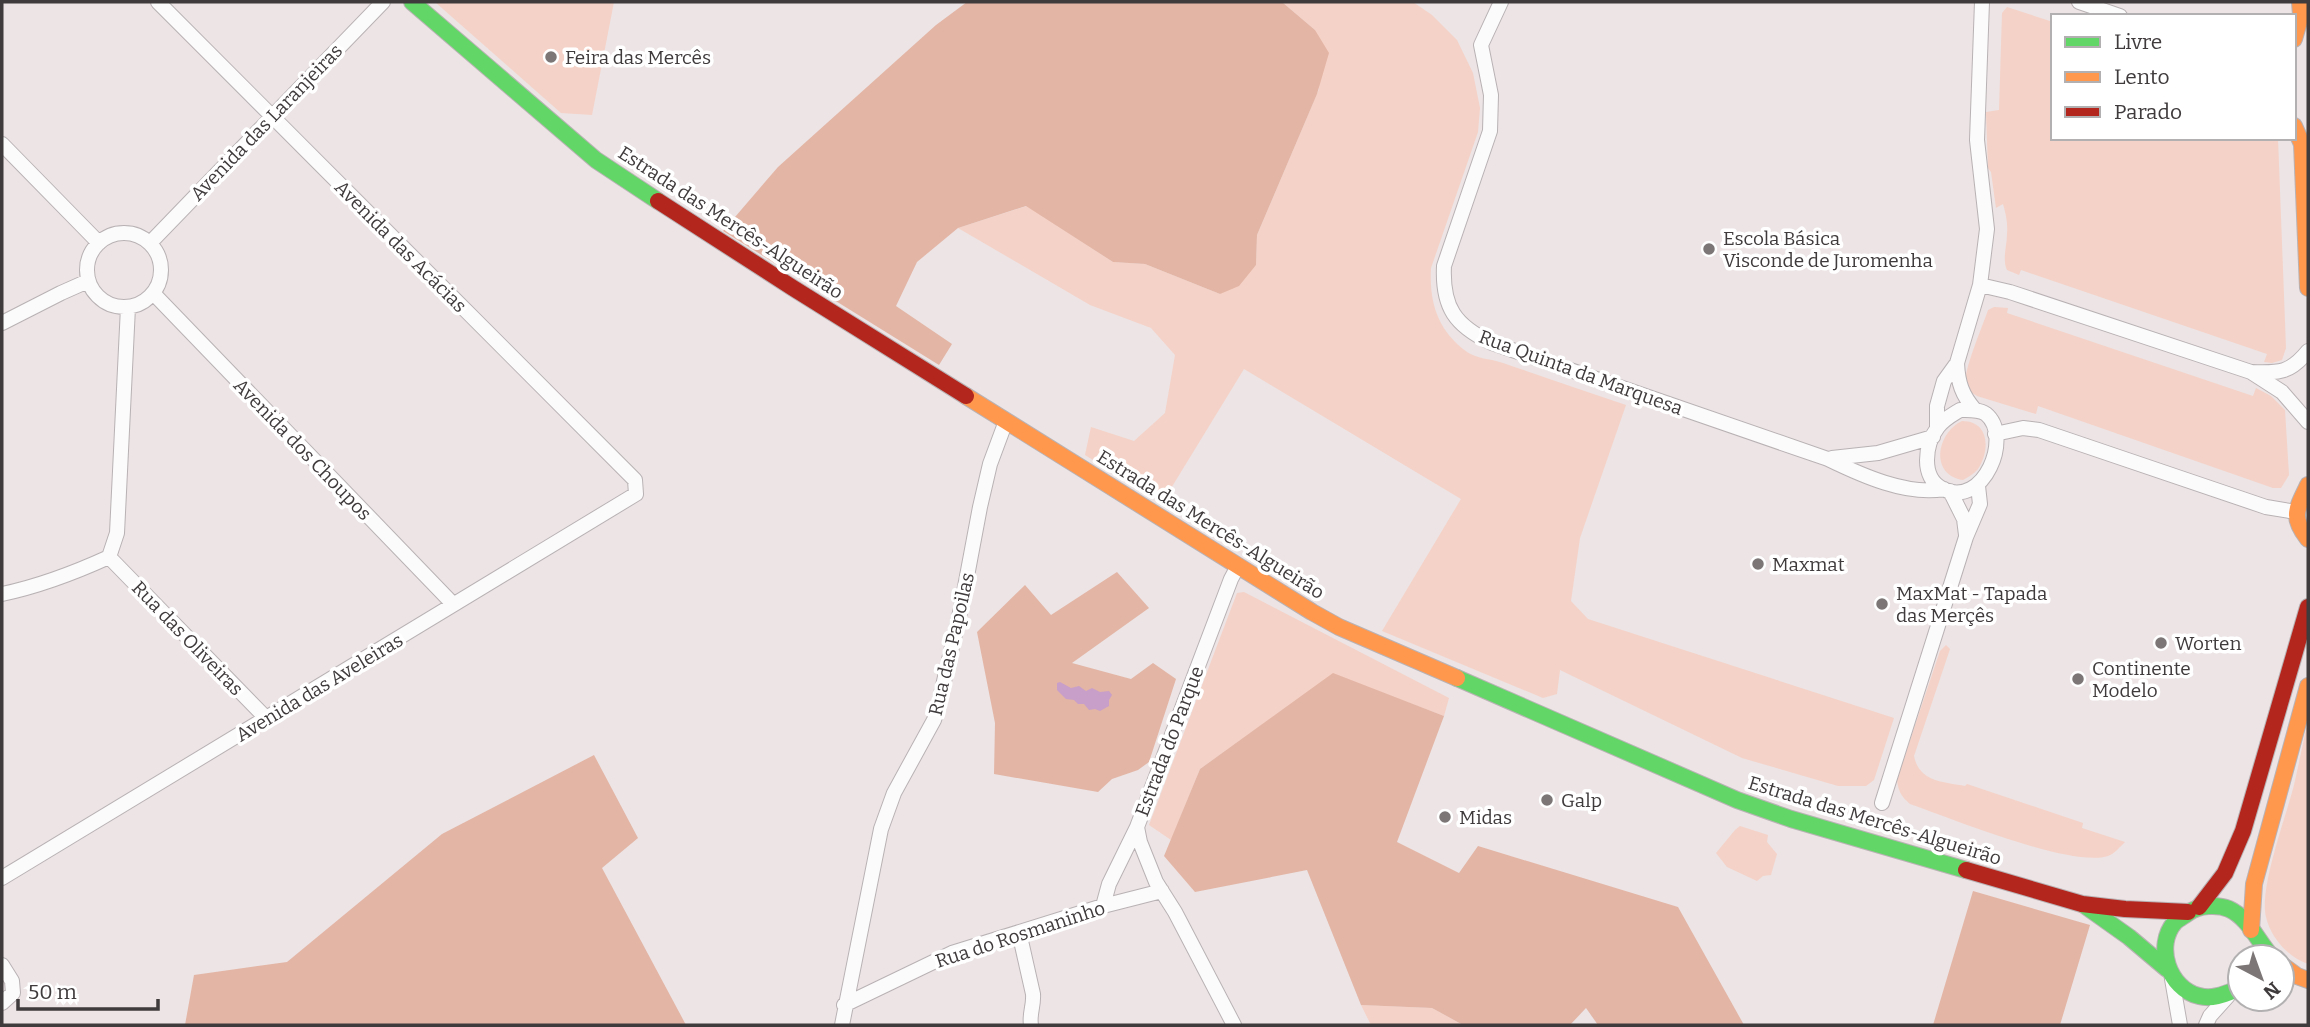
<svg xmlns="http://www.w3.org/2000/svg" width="2310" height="1027" font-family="Bitter,serif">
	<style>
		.green { fill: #f5d2c7 }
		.forest { fill: #e3b5a5 }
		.water { fill: #c89fc8 }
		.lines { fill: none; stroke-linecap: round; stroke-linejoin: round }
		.street-casing { stroke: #b9b2b4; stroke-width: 16 }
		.fast-casing { stroke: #b9b2b4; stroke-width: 18 }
		.slow-casing { stroke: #b9b2b4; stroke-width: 18 }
		.jam-casing { stroke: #b9b2b4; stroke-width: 18 }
		.street { stroke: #fcfbfb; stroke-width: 14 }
		.fast { stroke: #63d668; stroke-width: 16 }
		.slow { stroke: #ff974d; stroke-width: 16 }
		.jam { stroke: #b3261e; stroke-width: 16 }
		.poi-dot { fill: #7c7676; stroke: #fff; stroke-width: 2.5 }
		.labels { text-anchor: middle; stroke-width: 7; stroke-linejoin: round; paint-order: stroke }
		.poi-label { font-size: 19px; fill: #3f3a3b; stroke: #fff; text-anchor: start }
		.street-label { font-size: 19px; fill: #3f3a3b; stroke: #fff }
	</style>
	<rect width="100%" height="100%" fill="#ece4e5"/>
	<path class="green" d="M 435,2 L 614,2 L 592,115 L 561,113 Z
		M 1282,2 L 1413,2 L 1432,15 L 1457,40 L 1473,73 L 1480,108 L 1478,132 L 1431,268 C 1429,303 1438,331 1467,352 C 1477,359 1492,359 1503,363 C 1544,377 1585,391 1626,405 L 1580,538 L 1571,601 L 1588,619 L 1894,718 L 1874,780 L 1866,786 L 1838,786 L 1742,758 L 1560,670 L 1557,694 L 1543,698 L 1382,631 L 1461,499 L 1244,369 L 1162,503 L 1085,455 L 1091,427 L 1134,441 L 1165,413 L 1175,355 L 1151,328 L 1090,305 L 958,228 L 1027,206 L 1113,262 L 1145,264 L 1220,294 L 1256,265 L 1257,235 L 1319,89 L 1315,30 Z
		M 2007,7 L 2053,22 L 2053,138 L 2278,138 L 2286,348 L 2282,360 L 2272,363 L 2264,362 L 2267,354 L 2021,270 L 2019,275 L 2007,270 C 2002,259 2007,246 2007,234 C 2008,224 2006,214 2003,204 L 1996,208 L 1991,172 L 1988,168 L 1986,112 L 1999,110 L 2002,13 Z
		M 1994,307 L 2008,308 L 2007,313 L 2253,396 L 2256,388 L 2271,396 L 2285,410 L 2289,475 L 2281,488 L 2273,488 L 2038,406 L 2036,414 L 1977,396 C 1972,393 1968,390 1966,384 C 1962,373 1984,323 1988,310 Z
		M 1962,421 C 1990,421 1990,451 1978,469 C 1974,474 1968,477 1963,480 C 1928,474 1938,432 1962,421 Z
		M 1244,592 L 1449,698 L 1444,716 L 1333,674 L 1200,769 L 1171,840 L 1149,825 L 1237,593 Z
		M 1946,645 L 1950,649 L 1914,756 C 1919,782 1944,782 1965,786 L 1967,784 L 2083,823 L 2082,828 L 2125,842 C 2120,847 2114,854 2108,856 C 2071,868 1951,818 1910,804 C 1901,796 1898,791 1897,779 L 1940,651 Z
		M 2308,721 L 2308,964 C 2288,957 2271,938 2266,917 C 2259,888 2286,817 2294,785 C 2299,764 2303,742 2308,721 Z
		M 1740,826 L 1768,835 L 1767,842 L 1777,854 L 1771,875 L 1763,876 L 1757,881 L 1727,867 L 1716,853 L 1735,830 Z
		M 1361,1005 L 1432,1008 L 1463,1025 L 1371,1025 Z"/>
	<path class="forest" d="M 967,2 L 1282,2 L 1315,30 L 1329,53 L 1317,94 L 1257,235 L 1256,265 L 1239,286 L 1220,294 L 1145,264 L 1113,262 L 1026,206 L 958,228 L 917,262 L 896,306 L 952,344 L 939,365 L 723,231 L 778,167 L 936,25 Z
		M 1117,572 L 1149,608 L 1072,663 L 1131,679 L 1153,663 L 1176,679 L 1149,762 L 1138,770 L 1112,779 L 1098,792 L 994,774 L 995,723 L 977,632 L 1025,585 L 1051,615 Z
		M 1333,673 L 1444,716 L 1397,842 L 1459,873 L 1478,846 L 1678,907 L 1744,1025 L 1598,1025 L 1586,1008 L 1570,1025 L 1463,1025 L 1432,1008 L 1361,1005 L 1307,870 L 1195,892 L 1164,856 L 1200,769 Z
		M 594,755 L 638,838 L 602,868 L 686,1025 L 185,1025 L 194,975 L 287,962 L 442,834 Z
		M 1973,891 L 2090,925 L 2060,1025 L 1933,1025 Z"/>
	<path class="water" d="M 1060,682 L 1071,688 L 1079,686 L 1086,691 L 1092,688 L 1100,692 L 1109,691 L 1112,695 L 1109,700 L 1109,706 L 1100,711 L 1095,709 L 1089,710 L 1084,704 L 1078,704 L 1074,700 L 1066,699 L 1057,690 L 1057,683 Z"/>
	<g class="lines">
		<defs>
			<path id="street" d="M 1501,2 L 1481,45 L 1491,95 L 1490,131 L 1444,266 C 1442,307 1455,326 1492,343 L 1828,459 C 1861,475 1907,496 1944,489
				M 2079,2 L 2120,16
				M 2,144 L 99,243
				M87 270a37 37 0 1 1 74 0a37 37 0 1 1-74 0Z
				M 150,243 L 383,2
				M 1980,285 L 2010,292 L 2251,372 L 2282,392 L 2308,422
				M 153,293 L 453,604
				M 2,323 L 61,293 L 88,281
				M 1957,363 C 1958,383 1962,395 1975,410
				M 2252,372 C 2280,373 2290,373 2308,351
				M 1960,410 C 1968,410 1979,409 1986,414 C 2013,436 1984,509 1943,489 C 1920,478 1925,444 1938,427 C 1944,419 1952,415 1960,410 Z
				M 1937,428 L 1937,406 L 1944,381 L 1957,363 L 1980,285 L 1987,229 L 1977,140 L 1982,2
				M 1995,434 L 2023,428 L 2039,430 L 2266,507 L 2296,512
				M 1832,458 L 1878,453 L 1933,437
				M 1950,491 L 1964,519 L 1966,535
				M 109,557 L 117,533 L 128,307
				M 109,557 L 267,719
				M 2,594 C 40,586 74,573 109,557
				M 1882,803 L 1966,537 L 1980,504 L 1978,486
				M 2,878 L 636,494 L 635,480 L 158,2
				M 1103,906 L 1109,884 L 1137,827
				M 1019,932 L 1033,994 C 1034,1006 1029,1014 1031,1025
				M 2,965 L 12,981 L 13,993 L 2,1003
				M 2172,979 L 2180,1025
				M 844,1005 L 952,953 L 1103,906 L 1162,891
				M 842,1025 L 881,829 L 894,793 L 934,720 L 938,707 L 961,608 L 980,507 L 990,464 L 1006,421
				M 1234,1025 L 1175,912 L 1156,882 L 1140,842 L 1137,827 L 1231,579 L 1238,566
				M 2206,1025 L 2210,1016 L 2228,996"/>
			<path id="fast" d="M 412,2 L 596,160 L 658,201
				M 1457,678 L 1737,800 L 1791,819 L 1966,870
				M 2084,905 L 2129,937 L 2167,969
				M 2240,988 C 2227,993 2214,1000 2199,996 C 2169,989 2154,946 2175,922 C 2178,919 2184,916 2188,913 C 2199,905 2217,904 2229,909 C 2249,918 2258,942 2272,957"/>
			<path id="slow" d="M 2294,39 L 2301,15 L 2300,2
				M 2294,126 L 2302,144 L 2308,288
				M 966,396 L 1312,612 L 1339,627 L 1457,678
				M 2308,485 C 2297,509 2290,516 2308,539
				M 2251,930 L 2254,884 L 2308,686
				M 2282,965 L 2297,976 L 2308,980"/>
			<path id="jam" d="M 658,201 L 793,288 L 966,396
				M 1966,870 L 2082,904 L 2125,909 L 2188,912
				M 2199,907 L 2225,873 L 2243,831 L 2308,607"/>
		</defs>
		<use href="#street" class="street-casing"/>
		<use href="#fast" class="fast-casing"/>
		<use href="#slow" class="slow-casing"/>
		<use href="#jam" class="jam-casing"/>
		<use href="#street" class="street"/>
		<use href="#fast" class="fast"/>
		<use href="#slow" class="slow"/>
		<use href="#jam" class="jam"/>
	</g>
	<g class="poi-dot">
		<circle cx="551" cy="57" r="7"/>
		<circle cx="1709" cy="249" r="7"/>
		<circle cx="1758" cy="564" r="7"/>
		<circle cx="1882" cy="604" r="7"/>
		<circle cx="2161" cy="643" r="7"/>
		<circle cx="2078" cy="679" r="7"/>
		<circle cx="1547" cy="800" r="7"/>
		<circle cx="1445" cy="817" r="7"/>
	</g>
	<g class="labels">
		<g class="poi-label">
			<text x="565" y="64">Feira das Mercês</text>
			<text x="1723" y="245">Escola Básica<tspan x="1723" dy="22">Visconde de Juromenha</tspan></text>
			<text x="1772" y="571">Maxmat</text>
			<text x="1896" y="600">MaxMat - Tapada<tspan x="1896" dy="22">das Merçês</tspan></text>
			<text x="2175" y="650">Worten</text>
			<text x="2092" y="675">Continente<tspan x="2092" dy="22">Modelo</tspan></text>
			<text x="1561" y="807">Galp</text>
			<text x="1459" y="824">Midas</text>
		</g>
		<g class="street-label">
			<text transform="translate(266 122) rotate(-46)" y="7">Avenida das Laranjeiras</text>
			<text transform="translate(731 222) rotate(33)" y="7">Estrada das Mercês-Algueirão</text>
			<text transform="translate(401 246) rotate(45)" y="7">Avenida das Acácias</text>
			<text transform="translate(1581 372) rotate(20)" y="7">Rua Quinta da Marquesa</text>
			<text transform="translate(303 449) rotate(46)" y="7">Avenida dos Choupos</text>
			<text transform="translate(1211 524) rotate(32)" y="7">Estrada das Mercês-Algueirão</text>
			<text transform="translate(188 638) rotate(46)" y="7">Rua das Oliveiras</text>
			<text transform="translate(951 644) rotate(-77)" y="7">Rua das Papoilas</text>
			<text transform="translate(319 687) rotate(-31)" y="7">Avenida das Aveleiras</text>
			<text transform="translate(1169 741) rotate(-69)" y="7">Estrada do Parque</text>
			<text transform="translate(1875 820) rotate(17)" y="7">Estrada das Mercês-Algueirão</text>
			<text transform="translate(1020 934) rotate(-18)" y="7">Rua do Rosmaninho</text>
		</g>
	</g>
	<rect width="2310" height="1027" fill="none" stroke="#3f3a3b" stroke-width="7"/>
	<rect x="2051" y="14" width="245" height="126" fill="#ffffff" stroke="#b2b0b1" stroke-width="2"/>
	<rect x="2065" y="37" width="35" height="10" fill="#63d668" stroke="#b2b0b1" stroke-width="2"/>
	<text x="2114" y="49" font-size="21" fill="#3f3a3b">Livre</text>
	<rect x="2065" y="72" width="35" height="10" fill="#ff974d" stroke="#b2b0b1" stroke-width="2"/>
	<text x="2114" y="84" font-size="21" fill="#3f3a3b">Lento</text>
	<rect x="2065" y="107" width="35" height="10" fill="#b3261e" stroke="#b2b0b1" stroke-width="2"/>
	<text x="2114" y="119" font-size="21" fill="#3f3a3b">Parado</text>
	<g transform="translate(2261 978) rotate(139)"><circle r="33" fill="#ffffff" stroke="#b2b0b1" stroke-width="2"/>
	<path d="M0-5L12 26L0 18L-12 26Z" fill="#7c7676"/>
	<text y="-10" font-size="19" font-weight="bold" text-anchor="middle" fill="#3f3a3b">N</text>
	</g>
	<path d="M18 999v10h140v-10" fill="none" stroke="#3f3a3b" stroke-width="3.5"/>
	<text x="28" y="999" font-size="21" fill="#3f3a3b" stroke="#ffffff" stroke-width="5" paint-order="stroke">50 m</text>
</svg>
